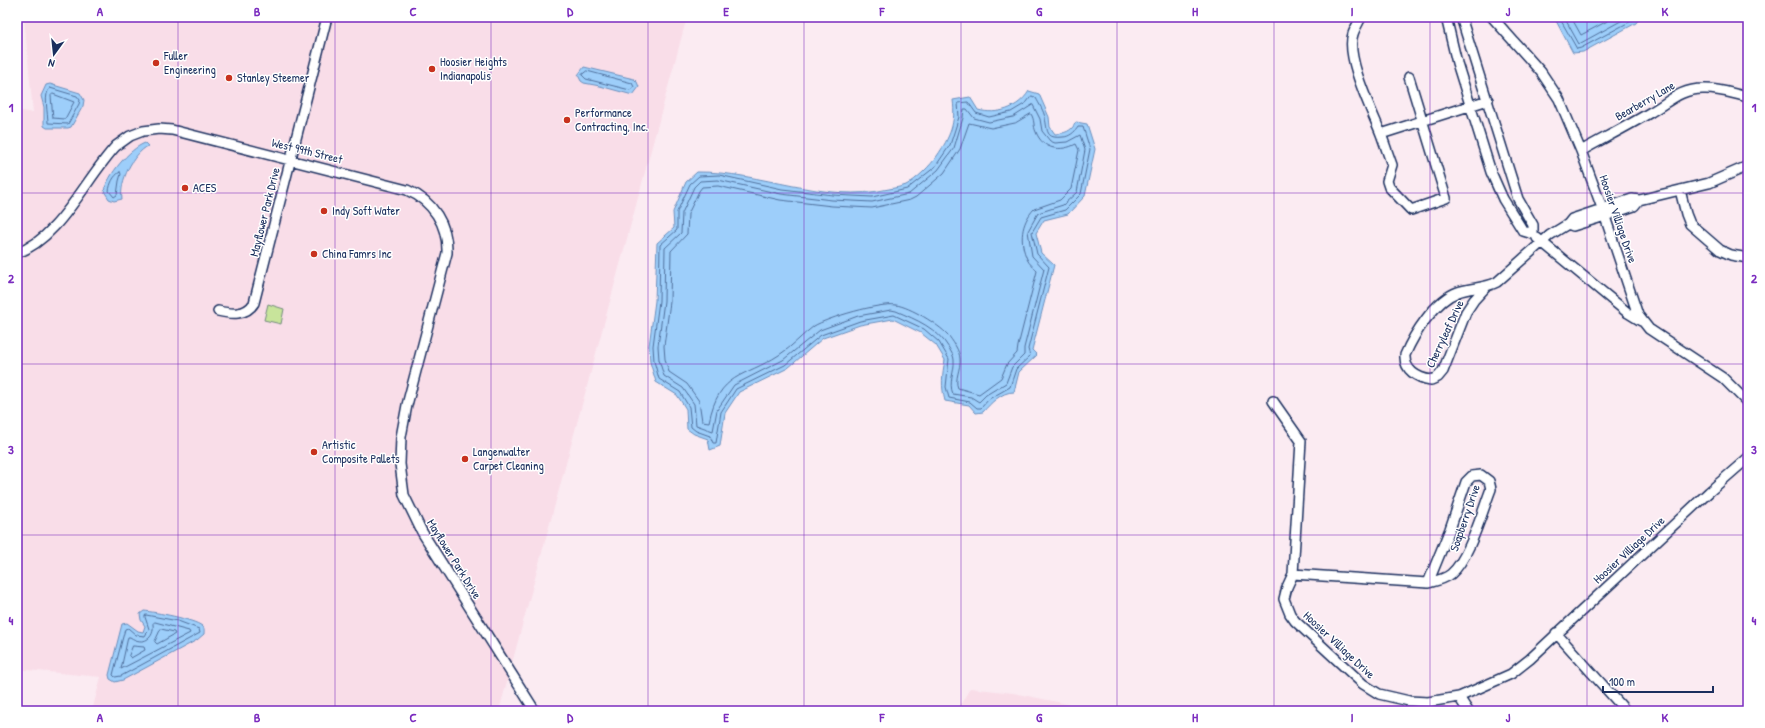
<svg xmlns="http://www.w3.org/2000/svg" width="1765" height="728" font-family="'Patrick Hand',sans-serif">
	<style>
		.built { fill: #f9dde8 }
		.green { fill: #c8e49b; stroke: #728a7c }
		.water { fill: #9dcefa; stroke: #698ebc }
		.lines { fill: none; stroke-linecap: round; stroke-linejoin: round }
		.shore { stroke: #4f6f9c; stroke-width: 1 }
		.minor-casing { stroke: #1b2f5e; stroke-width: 12 }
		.minor { stroke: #fff; stroke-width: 9 }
		.grid { fill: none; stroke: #7b2cbf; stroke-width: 1; stroke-opacity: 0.55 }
		.poi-dot { fill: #c8321e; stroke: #fff; stroke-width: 1.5 }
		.labels { text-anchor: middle; stroke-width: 3; stroke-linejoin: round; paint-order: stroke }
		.poi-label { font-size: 12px; fill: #1b2f5e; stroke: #fff; text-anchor: start }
		.street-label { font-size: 12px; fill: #1b2f5e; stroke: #fff }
		.neatline { fill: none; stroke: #7b2cbf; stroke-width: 1.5 }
		.grid-label { font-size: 13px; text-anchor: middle; font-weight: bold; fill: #7b2cbf }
	</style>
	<rect width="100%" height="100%" fill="#fbebf2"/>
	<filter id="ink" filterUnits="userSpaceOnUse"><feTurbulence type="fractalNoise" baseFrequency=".025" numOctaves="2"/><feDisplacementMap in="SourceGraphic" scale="8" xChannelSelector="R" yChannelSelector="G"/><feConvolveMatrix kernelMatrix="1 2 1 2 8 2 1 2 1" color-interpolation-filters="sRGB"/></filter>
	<g filter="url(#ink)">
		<path class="built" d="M 24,17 L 687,17 L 499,711 L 92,711 L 101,677 L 17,669 L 17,110 L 33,113 Z
			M 970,688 L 1013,693 L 1102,711 L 957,711 Z"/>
		<path class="green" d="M 268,304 L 284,309 L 281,324 L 264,320 Z"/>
		<path class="water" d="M 1554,17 L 1640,17 L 1636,23 L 1583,52 L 1573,53 Z
			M 584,67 L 634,79 L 637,82 L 639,87 L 633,95 L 629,94 L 600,86 L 584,83 L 581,81 L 578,75 Z
			M 50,84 L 80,93 L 84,100 L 83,106 L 71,127 L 68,128 L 47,128 L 44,126 L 44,107 L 41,96 L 46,85 Z
			M 1029,91 L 1039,94 L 1049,117 L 1050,127 L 1055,134 C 1065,133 1071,132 1076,122 L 1087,124 L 1095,149 L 1085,196 L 1068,214 L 1044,220 L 1036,233 L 1041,253 L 1054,265 L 1032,350 L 1037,355 L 1019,372 L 1014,392 C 1001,392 991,403 983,412 L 976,413 L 969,405 L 945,401 C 941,386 942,375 945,360 L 936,345 L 921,333 L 893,319 L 860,325 L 823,338 L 788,368 L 739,392 L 725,413 L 720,446 L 710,450 L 708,439 L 694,434 L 687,429 L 686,409 L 677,395 L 656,382 L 650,362 L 649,346 L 655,301 L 657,243 L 674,228 L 673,212 L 686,182 L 697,172 C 760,171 824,204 889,189 C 894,188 901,187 906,185 C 916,180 931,165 937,156 C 950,137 956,123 953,100 L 970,97 L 978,110 C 997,115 1018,109 1029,91 Z
			M 145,143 L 148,146 C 133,154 119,181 122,199 L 114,201 L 109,199 L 104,191 C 108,175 129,149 145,143 Z
			M 144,611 C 155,612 193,619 202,626 C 205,628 204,631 204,634 L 197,640 L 123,680 L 115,682 L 110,679 L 109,675 L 122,624 L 127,623 L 138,631 L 143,632 L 145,626 L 141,620 L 140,614 Z"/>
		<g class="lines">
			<path class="shore" d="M 1559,17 L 1577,49 L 1581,48 L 1633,20 L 1635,17
				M 1564,17 L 1579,44 L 1628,17
				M 1571,17 L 1581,35 L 1615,17
				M 587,71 L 632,83 L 634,87 L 630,90 L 586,79 L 582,75 Z
				M 50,88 L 77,96 L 80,100 L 79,104 L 68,124 L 48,123 C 48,114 43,93 50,88 Z
				M 53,94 L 74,102 L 65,119 L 53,118 L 51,96 Z
				M 1032,96 L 1036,98 C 1039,104 1044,111 1045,118 C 1048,131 1045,139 1063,137 C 1069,137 1075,132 1078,127 L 1083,127 L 1090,149 L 1081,194 L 1065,210 L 1041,217 L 1032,232 L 1037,254 L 1049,267 L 1028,349 L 1030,356 L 1016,369 L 1010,387 L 989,399 L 981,408 L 977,408 L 970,402 L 949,398 L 946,387 L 949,359 L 939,342 L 924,329 L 894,315 L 860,321 L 821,335 L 785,365 L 736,389 L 721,412 L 716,443 L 713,443 L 710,436 L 696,431 L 691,427 L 689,407 L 680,392 L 659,379 L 654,361 L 653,346 L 659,301 L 660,245 L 677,230 L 677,212 L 690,184 L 699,176 L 719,175 L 782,189 L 833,195 L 872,197 L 907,189 L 935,167 L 950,145 L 959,117 L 958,103 L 968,102 L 976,113 L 989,117 L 1011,112 L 1026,103 Z
				M 1033,105 L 1040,119 L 1042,131 L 1050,141 L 1055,143 L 1067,142 L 1080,135 L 1085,150 L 1077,192 L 1063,205 L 1038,213 L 1028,231 L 1032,256 L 1044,269 L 1024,348 L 1024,355 L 1012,367 L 1006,383 L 986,395 L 979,402 L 971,397 L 953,394 C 948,382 955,372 954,360 C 954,356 951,352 949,348 C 937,328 917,320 896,311 L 891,310 L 858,316 L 820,330 L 783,360 L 734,385 L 717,410 L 713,431 L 696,425 L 694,404 L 683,388 L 664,376 L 659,360 L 658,346 L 664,301 L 665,248 L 681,233 L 682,213 L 694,187 L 700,181 L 718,180 L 781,194 L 832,200 L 872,202 L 909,194 L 938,170 L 954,148 L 963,118 L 964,109 L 967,109 L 974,118 L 989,122 L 1013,117 Z
				M 1031,114 C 1035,120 1033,126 1036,132 C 1043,150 1061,152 1076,144 L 1079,150 L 1071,189 L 1060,200 L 1034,209 C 1021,223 1019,241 1027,259 C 1029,264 1034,267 1037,271 L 1018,346 L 1017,353 L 1007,364 L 1001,378 L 979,394 L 958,388 C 954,379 961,369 960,359 C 960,351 952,340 948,335 C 938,324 910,307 896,305 C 881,302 827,318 814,326 C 802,335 792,347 779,355 C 744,378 719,372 709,422 L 702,421 L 699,401 L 687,384 L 669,372 L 665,359 L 664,346 L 670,302 L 671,251 L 687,234 L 688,214 L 699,191 L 702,187 L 718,186 L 780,200 L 832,206 L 872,208 L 910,200 L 916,197 L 944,173 L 960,149 L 969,123 L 991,128 L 1015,123 Z
				M 120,172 L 121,174 L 119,181 L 117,195 L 114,197 L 109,191 C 110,184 113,176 120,172 Z
				M 146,615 L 178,621 L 199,629 L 200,633 L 121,676 L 115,677 L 113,675 L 114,671 L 125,629 L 128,628 L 136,635 L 145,636 L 149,629 L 145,617 Z
				M 155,622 L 189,631 L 190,633 L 121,669 L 128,637 L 130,637 C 143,646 155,639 153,624 Z
				M 161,629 L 174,632 L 175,634 L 157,644 L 155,642 Z
				M 133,646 L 144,647 L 145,650 L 131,658 L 129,656 Z"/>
			<defs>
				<path id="minor" d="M 1361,17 C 1359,22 1355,28 1353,34 C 1345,57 1372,111 1381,134 L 1488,100
					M 1446,17 L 1457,63 L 1491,172 L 1503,199 L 1523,231 L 1533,234 L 1533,225 L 1518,199 L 1461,17
					M 1492,17 L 1541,72 L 1559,99 L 1581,151 L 1602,208 L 1638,315 L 1649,329 L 1723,378 L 1748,403
					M 1381,134 L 1392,165 L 1387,181 L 1389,187 L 1411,210 L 1446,198 L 1409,77
					M 1581,151 C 1604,138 1628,126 1651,112 C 1669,102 1680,89 1703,89 C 1719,88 1733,94 1748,97
					M 1680,190 L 1686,214 L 1690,224 L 1720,250 L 1731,255 L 1748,258
					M 1568,224 L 1573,226 L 1605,216 L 1634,206 L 1639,200
					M 1537,238 L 1628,313 L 1641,321
					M 17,253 C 59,239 86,178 116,146 L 130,136 L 143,131 L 159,129 L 172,130 L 407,190 C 433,201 448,225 447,253 L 407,405 L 401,437 L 400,464 L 404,495 L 422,532 L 535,711
					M 1486,287 L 1474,300 L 1466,312 L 1443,371 L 1438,377 L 1431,380 C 1417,378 1404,370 1405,355 C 1414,334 1435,300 1458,292 C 1471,287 1484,289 1497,282 L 1550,235 L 1568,224 L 1572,219 L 1632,199 L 1639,200 L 1709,183 L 1748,166
					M 218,311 C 231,314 246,316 254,303 L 327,17
					M 1273,401 L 1301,441 L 1293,574 L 1287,587 L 1284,599 L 1290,614 L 1295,621 L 1363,684 L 1379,694 L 1409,701 L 1428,702 L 1459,697 L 1511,674 L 1530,659 L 1709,492 L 1748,458
					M 1293,574 L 1428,583 C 1436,581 1445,579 1451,574 C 1469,559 1482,512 1491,489 L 1489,481 L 1481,475 L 1472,476 L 1466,482 L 1450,529 L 1428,583
					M 1556,633 L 1626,711
					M 1459,697 L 1468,711"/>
			</defs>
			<use href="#minor" class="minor-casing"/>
			<use href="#minor" class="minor"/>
		</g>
	</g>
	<path class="grid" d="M 178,17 L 178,711M 335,17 L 335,711M 491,17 L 491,711M 648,17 L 648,711M 804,17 L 804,711M 961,17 L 961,711M 1117,17 L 1117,711M 1274,17 L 1274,711M 1430,17 L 1430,711M 1587,17 L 1587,711M 17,193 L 1748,193M 17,364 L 1748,364M 17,535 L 1748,535"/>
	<g class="poi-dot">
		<circle cx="156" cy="63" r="4"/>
		<circle cx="432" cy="69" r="4"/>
		<circle cx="229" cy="78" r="4"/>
		<circle cx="567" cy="120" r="4"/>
		<circle cx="185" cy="188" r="4"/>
		<circle cx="324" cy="211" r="4"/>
		<circle cx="314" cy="254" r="4"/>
		<circle cx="314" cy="452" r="4"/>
		<circle cx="465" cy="459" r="4"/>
	</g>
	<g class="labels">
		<g class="poi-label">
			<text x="164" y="60">Fuller<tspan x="164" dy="14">Engineering</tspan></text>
			<text x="440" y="66">Hoosier Heights<tspan x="440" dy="14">Indianapolis</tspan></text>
			<text x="237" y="82">Stanley Steemer</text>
			<text x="575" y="117">Performance<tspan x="575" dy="14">Contracting, Inc.</tspan></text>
			<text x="193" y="192">ACES</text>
			<text x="332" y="215">Indy Soft Water</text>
			<text x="322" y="258">China Famrs Inc</text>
			<text x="322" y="449">Artistic<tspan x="322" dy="14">Composite Pallets</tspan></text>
			<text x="473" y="456">Langenwalter<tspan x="473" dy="14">Carpet Cleaning</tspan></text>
		</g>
		<g class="street-label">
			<text transform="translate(1645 101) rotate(-30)" y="4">Bearberry Lane</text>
			<text transform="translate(307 151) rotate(14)" y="4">West 99th Street</text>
			<text transform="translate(265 212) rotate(-76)" y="4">Mayflower Park Drive</text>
			<text transform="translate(1618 219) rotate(71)" y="4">Hoosier Villiage Drive</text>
			<text transform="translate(1445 334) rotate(-65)" y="4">Cherryleaf Drive</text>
			<text transform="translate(1465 518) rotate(-71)" y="4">Soapberry Drive</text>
			<text transform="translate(1629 550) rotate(-43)" y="4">Hoosier Villiage Drive</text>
			<text transform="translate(454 559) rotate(58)" y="4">Mayflower Park Drive</text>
			<text transform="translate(1339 645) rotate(43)" y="4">Hoosier Villiage Drive</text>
		</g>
	</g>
	<rect width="1765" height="728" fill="none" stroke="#fff" stroke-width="44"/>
	<g transform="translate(54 54) rotate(195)" stroke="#ffffff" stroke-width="3" paint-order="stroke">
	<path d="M0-3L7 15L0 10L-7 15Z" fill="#1b2f5e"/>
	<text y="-6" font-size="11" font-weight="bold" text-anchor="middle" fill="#1b2f5e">N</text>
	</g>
	<path d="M1603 686v6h110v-6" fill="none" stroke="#1b2f5e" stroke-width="2"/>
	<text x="1609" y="686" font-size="12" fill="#1b2f5e" stroke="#ffffff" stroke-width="3" paint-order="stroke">100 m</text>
	<rect x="22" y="22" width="1721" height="684" class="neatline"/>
	<g class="grid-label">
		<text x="100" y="16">A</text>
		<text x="257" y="16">B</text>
		<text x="413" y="16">C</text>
		<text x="570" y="16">D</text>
		<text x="726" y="16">E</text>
		<text x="882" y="16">F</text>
		<text x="1039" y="16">G</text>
		<text x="1195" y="16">H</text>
		<text x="1352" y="16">I</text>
		<text x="1508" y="16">J</text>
		<text x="1665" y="16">K</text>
		<text x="11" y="112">1</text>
		<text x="1754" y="112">1</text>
		<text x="11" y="283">2</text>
		<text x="1754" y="283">2</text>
		<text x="11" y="454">3</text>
		<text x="1754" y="454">3</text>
		<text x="11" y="625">4</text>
		<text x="1754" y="625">4</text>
		<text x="100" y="722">A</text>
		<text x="257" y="722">B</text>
		<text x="413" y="722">C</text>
		<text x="570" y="722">D</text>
		<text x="726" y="722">E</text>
		<text x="882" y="722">F</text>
		<text x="1039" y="722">G</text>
		<text x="1195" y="722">H</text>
		<text x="1352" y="722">I</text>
		<text x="1508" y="722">J</text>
		<text x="1665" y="722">K</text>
	</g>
</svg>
